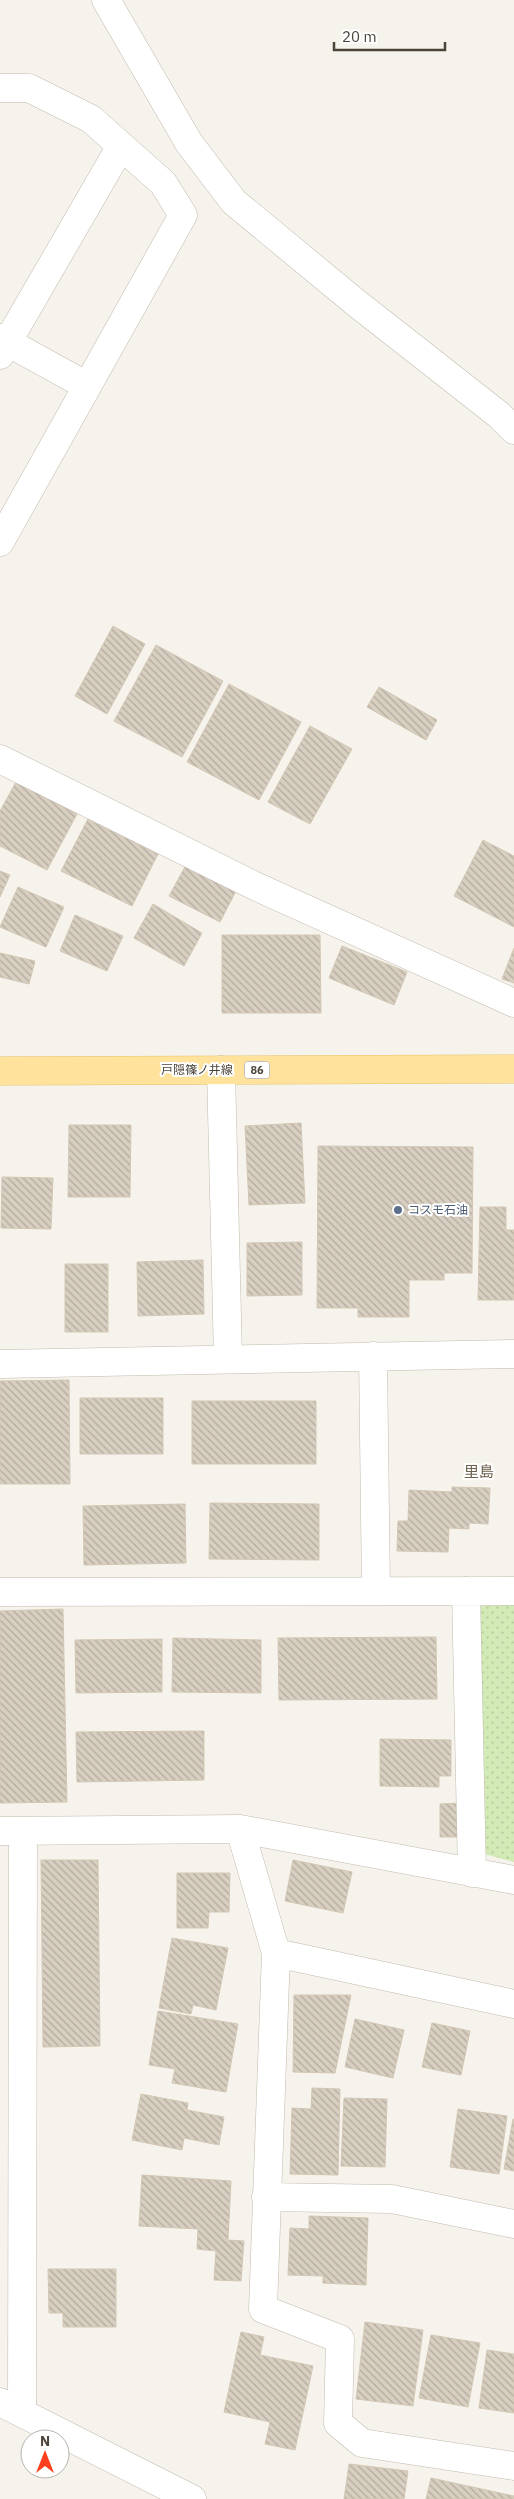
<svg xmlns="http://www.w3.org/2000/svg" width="514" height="2499" font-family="'IBM Plex Sans','Noto Sans JP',sans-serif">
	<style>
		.park { fill: url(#park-dots) }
		.building { fill: url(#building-back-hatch); stroke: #d3c7b4 }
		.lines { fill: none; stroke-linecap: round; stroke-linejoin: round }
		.minor-casing { stroke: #c2bbae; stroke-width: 29 }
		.major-casing { stroke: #e6c16a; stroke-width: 29 }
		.minor { stroke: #fff; stroke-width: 28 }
		.major { stroke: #ffe39c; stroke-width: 28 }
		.service-dot { fill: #5c6f8a; stroke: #fff; stroke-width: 2 }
		.labels { text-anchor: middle; stroke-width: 4; stroke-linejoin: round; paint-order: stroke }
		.shield { fill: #fff; stroke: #817c74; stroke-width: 1 }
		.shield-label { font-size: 11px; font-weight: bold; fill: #4b4439 }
		.street-label { font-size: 12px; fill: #4b4439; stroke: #fff }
		.service-label { font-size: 12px; fill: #4e5e75; stroke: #fff; text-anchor: start }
		.quarter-label { font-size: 15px; fill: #6e6250; stroke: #fff }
	</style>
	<defs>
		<pattern id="park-dots" width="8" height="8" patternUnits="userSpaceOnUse" patternTransform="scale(1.25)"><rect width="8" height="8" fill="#d2eab5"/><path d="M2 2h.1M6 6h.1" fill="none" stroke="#b6ca9c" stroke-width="1.8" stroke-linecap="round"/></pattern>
		<pattern id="building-back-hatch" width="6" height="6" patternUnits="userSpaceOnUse" patternTransform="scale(1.25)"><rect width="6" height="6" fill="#d8cfc1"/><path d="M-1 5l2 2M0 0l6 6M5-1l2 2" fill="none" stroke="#b1aa9e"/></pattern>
	</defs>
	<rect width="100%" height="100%" fill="#f6f3ec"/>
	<path class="park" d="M 514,1605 L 514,1862 L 481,1853 L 480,1606 Z"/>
	<path class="building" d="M 113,626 L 145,644 L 107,714 L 75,696 Z
		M 156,645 L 223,681 L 182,757 L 114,721 Z
		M 229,684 L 301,722 L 259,800 L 187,762 Z
		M 379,687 L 437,720 L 426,740 L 367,707 Z
		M 310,726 L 352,749 L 310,824 L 268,802 Z
		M 16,782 L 77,814 L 47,870 L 0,846 L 0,811 Z
		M 88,819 L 158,854 L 132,906 L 61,871 Z
		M 483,840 L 514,856 L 514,927 L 454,896 Z
		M 186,865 L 236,891 L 220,922 L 169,896 Z
		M 0,871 L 10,875 L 0,897 Z
		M 18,887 L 64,907 L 46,947 L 0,927 Z
		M 153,904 L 202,933 L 184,966 L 134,938 Z
		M 75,915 L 123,936 L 107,971 L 60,951 Z
		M 222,935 L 320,935 L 321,1013 L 222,1013 Z
		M 342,946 L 407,972 L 394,1005 L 329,978 Z
		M 514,948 L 514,983 L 502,979 Z
		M 0,953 L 35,961 L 29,984 L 0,977 Z
		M 301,1123 L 305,1203 L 249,1205 L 245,1126 Z
		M 69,1125 L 131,1125 L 130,1197 L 68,1197 Z
		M 318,1146 L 473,1147 L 472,1273 L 444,1273 L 444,1280 L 409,1280 L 409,1317 L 358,1317 L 358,1308 L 317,1308 Z
		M 2,1177 L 53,1178 L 51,1229 L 1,1228 Z
		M 480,1207 L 506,1207 L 506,1230 L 514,1230 L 514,1300 L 478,1300 Z
		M 302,1242 L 302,1295 L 247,1296 L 247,1243 Z
		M 203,1260 L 204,1314 L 138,1316 L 137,1262 Z
		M 65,1264 L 108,1264 L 108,1332 L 65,1332 Z
		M 69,1380 L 70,1484 L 0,1484 L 0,1381 Z
		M 80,1398 L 163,1398 L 163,1454 L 80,1454 Z
		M 192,1401 L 316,1401 L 316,1464 L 192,1464 Z
		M 452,1487 L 490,1488 L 488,1524 L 469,1523 L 469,1529 L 449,1528 L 448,1552 L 397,1551 L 398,1521 L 408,1521 L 409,1490 L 452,1492 Z
		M 210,1503 L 319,1504 L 319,1560 L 209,1559 Z
		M 185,1504 L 186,1563 L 84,1565 L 83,1506 Z
		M 63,1609 L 67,1802 L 0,1803 L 0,1611 Z
		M 436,1637 L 437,1699 L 279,1700 L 278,1638 Z
		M 173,1638 L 261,1640 L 261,1693 L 172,1692 Z
		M 162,1639 L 162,1692 L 76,1693 L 75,1640 Z
		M 204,1731 L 204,1780 L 77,1782 L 76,1732 Z
		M 380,1739 L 451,1740 L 451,1776 L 439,1776 L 439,1787 L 380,1786 Z
		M 459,1803 L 459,1837 L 440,1837 L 440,1804 Z
		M 41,1860 L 98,1860 L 100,2046 L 43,2047 Z
		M 293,1860 L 352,1872 L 343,1913 L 285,1901 Z
		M 177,1873 L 230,1873 L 229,1912 L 209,1912 L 208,1928 L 177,1928 Z
		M 172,1938 L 228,1948 L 216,2010 L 193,2005 L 191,2014 L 159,2008 Z
		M 294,1995 L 351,1995 L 335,2073 L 293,2072 Z
		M 158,2011 L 238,2024 L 226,2092 L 172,2083 L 175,2069 L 149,2065 Z
		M 355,2019 L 404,2030 L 393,2078 L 345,2067 Z
		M 432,2023 L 470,2031 L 461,2075 L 422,2067 Z
		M 312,2088 L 340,2089 L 338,2175 L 290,2174 L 292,2108 L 311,2109 Z
		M 141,2094 L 188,2103 L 187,2110 L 224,2117 L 219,2145 L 184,2138 L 182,2150 L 132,2140 Z
		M 344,2098 L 387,2099 L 385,2167 L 341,2166 Z
		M 458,2109 L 507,2116 L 499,2174 L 450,2167 Z
		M 513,2119 L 514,2119 L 514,2171 L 504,2169 Z
		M 142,2175 L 231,2181 L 228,2240 L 244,2241 L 241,2281 L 214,2280 L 216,2251 L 197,2249 L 198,2229 L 139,2226 Z
		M 309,2216 L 368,2218 L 366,2285 L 323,2283 L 323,2276 L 288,2275 L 290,2228 L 309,2229 Z
		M 48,2269 L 116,2269 L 116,2327 L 63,2327 L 63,2313 L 49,2313 Z
		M 365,2322 L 423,2330 L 413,2406 L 356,2399 Z
		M 241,2332 L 264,2337 L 260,2355 L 313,2366 L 295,2450 L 265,2444 L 270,2422 L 224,2412 Z
		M 431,2335 L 480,2343 L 468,2407 L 419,2398 Z
		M 487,2350 L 514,2354 L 514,2413 L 479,2408 Z
		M 349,2464 L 408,2471 L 404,2499 L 344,2499 Z
		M 431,2478 L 514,2496 L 514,2499 L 426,2499 Z"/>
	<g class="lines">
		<defs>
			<path id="minor" d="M 106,0 L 189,143 L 234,202 L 355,302 L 499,415 L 514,430
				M 0,88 L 29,88 L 91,119 L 163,183 L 183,215 L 0,542
				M 0,338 L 87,386
				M 0,355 L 121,146
				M 0,759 L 255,886 L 514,1003
				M 221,1070 L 228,1358
				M 373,1356 L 376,1591
				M 0,1364 L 514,1354
				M 466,1591 L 472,1873
				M 0,1592 L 514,1591
				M 240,1829 L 276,1953 L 263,2309 L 340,2339 L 338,2423 L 362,2443 L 514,2466
				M 0,1831 L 240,1829 L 514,1880
				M 276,1953 L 514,2004
				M 266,2197 L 392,2199 L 514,2224
				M 0,2402 L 192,2499
				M 22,2413 L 23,1831"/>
			<path id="major" d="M 0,1071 L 514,1069"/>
		</defs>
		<use href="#minor" class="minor-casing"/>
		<use href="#major" class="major-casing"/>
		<use href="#minor" class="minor"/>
		<use href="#major" class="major"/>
	</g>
	<circle class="service-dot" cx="398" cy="1210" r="5"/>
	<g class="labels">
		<rect class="shield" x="244.5" y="1061.5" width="25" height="17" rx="4"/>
		<g class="shield-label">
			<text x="257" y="1074">86</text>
		</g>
		<g class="street-label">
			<text x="197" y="1074">戸隠篠ノ井線</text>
		</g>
		<g class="service-label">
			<text x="408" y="1214">コスモ石油</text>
		</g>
		<g class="quarter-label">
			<text x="479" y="1477">里島</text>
		</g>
	</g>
	<g transform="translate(45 2454)"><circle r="24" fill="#ffffff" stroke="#b7b4b0"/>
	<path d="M0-4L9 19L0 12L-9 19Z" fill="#fc3f1d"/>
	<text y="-8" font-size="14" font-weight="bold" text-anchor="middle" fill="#4b4439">N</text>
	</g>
	<path d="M334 42v8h111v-8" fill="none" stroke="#4b4439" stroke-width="2.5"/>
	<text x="342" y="42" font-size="15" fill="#4b4439" stroke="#ffffff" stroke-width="4" paint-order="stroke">20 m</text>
</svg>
